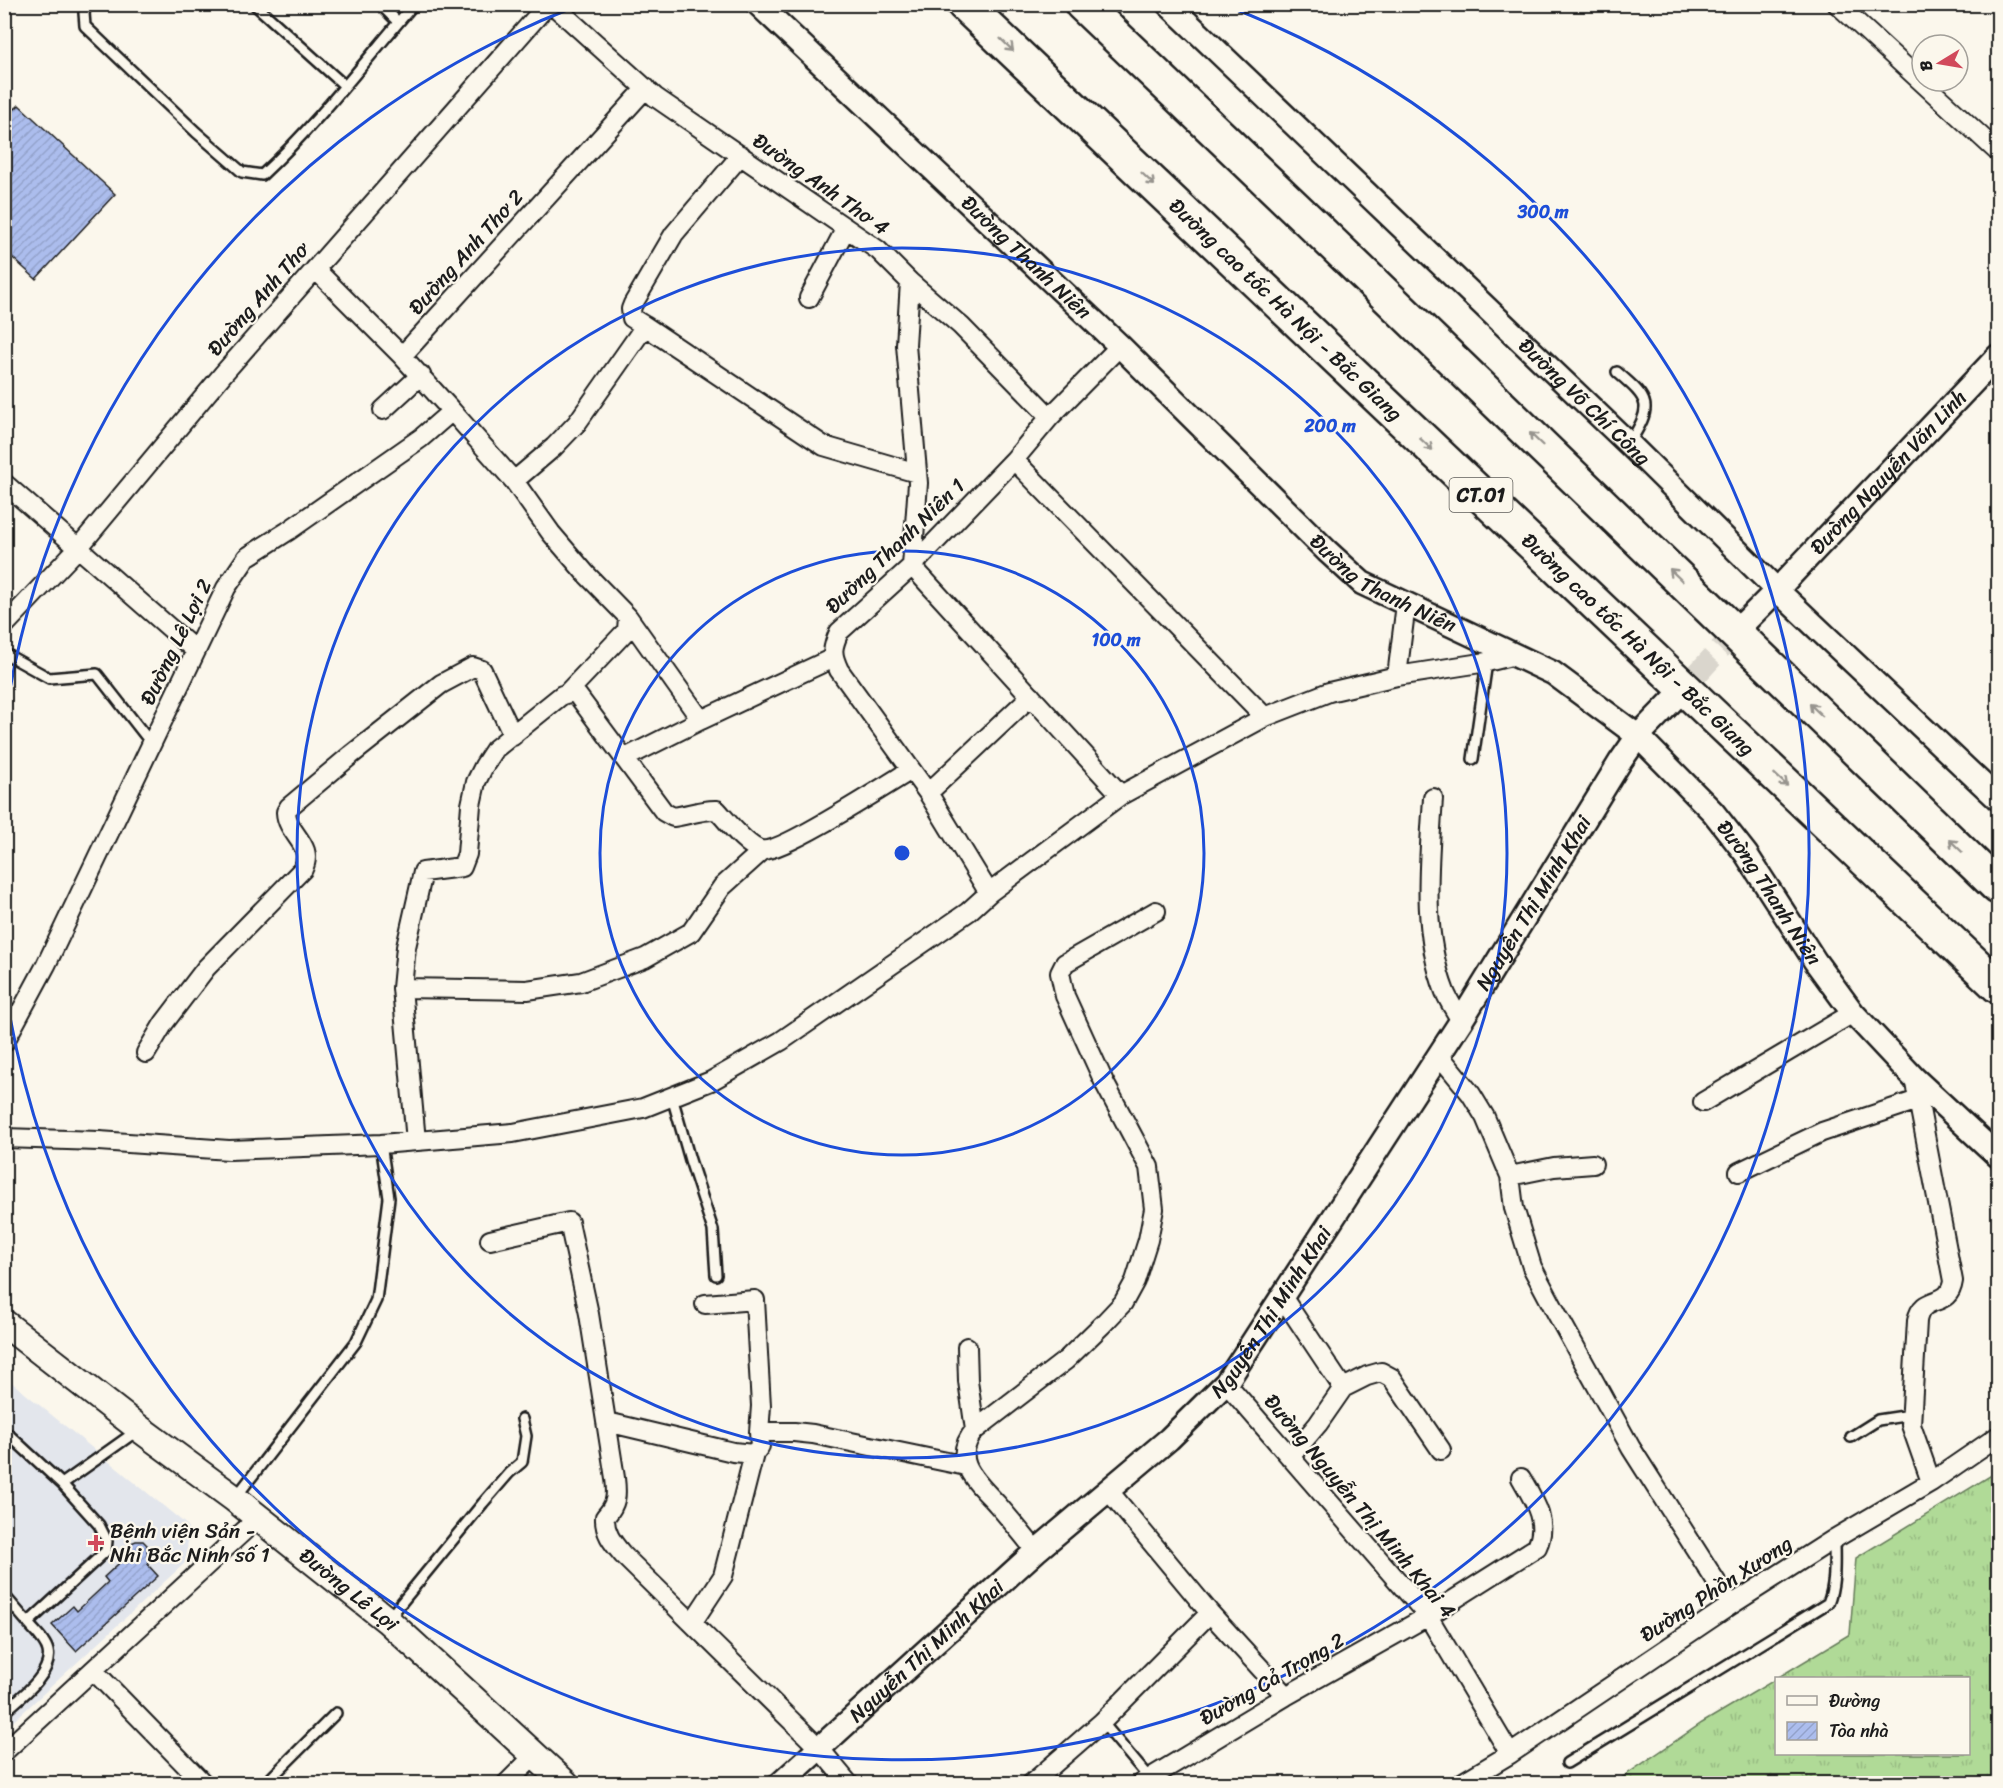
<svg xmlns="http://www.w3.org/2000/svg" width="2003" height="1788" font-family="Sriracha,sans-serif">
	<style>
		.built { fill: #e3e6ec }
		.grass { fill: url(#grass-tufts); stroke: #667b5a; stroke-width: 1.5 }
		.building { fill: url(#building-hatch); stroke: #1c1c1c; stroke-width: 1.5 }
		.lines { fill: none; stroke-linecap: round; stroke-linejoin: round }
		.tertiary-tunnel { stroke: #dad6cd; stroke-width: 22; stroke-dasharray: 22 11; stroke-linecap: butt }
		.service-casing { stroke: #1c1c1c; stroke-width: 14 }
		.minor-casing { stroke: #1c1c1c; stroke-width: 22 }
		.tertiary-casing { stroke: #1c1c1c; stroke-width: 27 }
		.secondary-casing { stroke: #1c1c1c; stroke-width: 30 }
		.motorway-casing { stroke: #1c1c1c; stroke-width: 38 }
		.service { stroke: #fbf7ec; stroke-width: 9 }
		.minor { stroke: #fbf7ec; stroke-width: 18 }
		.tertiary { stroke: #fbf7ec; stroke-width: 22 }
		.secondary { stroke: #fbf7ec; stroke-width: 26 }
		.motorway { stroke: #fbf7ec; stroke-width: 33 }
		.oneway { stroke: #97948e }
		.ring { fill: none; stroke: #1d4ed8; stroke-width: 3 }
		.poi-dot { fill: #d1495b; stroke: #fbf7ec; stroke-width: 2 }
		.labels { text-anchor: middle; stroke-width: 4.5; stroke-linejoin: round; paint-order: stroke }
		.shield { fill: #fbf7ec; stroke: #5f5e5a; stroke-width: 1.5 }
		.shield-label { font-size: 20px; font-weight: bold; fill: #1c1c1c }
		.street-label { font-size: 21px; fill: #1c1c1c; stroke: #fbf7ec }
		.poi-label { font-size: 21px; fill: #1c1c1c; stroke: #fbf7ec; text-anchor: start }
		.centre { fill: #1d4ed8; stroke: #fbf7ec; stroke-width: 3 }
		.ring-label { font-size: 18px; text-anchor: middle; font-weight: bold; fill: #1d4ed8; stroke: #fbf7ec; stroke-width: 4.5; stroke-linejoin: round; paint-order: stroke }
	</style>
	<defs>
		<pattern id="grass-tufts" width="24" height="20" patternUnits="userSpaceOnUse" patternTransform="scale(1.5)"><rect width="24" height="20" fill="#b0da97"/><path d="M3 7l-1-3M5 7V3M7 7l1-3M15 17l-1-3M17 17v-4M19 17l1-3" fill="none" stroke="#97ba82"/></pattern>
		<pattern id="building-hatch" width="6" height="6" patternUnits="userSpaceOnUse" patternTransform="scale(1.5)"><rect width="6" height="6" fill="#acbded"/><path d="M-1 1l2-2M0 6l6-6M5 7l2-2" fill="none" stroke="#93a2cb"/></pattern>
	</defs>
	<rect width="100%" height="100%" fill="#fbf7ec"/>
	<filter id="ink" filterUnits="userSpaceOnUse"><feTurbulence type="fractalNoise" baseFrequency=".0167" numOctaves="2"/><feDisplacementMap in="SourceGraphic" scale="12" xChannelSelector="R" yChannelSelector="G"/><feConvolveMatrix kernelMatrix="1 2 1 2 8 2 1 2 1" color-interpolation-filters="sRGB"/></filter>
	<g filter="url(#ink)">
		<path class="built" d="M 5,1377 L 188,1526 L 187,1561 L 5,1729 Z"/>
		<path class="grass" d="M 1998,1471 L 1998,1783 L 1614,1783 L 1702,1723 L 1776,1679 L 1776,1754 L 1968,1754 L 1968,1678 L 1777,1678 L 1850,1634 L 1856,1558 Z"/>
		<path class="building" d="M 4,100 L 15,109 L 19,105 L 115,194 L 36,279 L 4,250 Z
			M 136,1541 L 143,1541 L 147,1545 L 148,1565 L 158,1576 L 76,1651 L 52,1625 L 73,1606 L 77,1611 L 108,1582 L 104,1577 L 129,1554 L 128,1549 L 131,1543 Z"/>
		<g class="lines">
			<path class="tertiary-tunnel" d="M 1675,698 L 1743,624"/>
			<defs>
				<path id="service" d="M 87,4 L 84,13 L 85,26 L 196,132 L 242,172 L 262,175 C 318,123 364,62 414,4
					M 254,4 L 345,86
					M 380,4 L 398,22
					M 1617,372 C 1651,401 1653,405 1629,444
					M 4,653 L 49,678 L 97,674 L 151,743
					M 1473,759 L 1487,662
					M 672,1097 L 690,1160 L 713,1230 L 716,1275
					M 4,1433 L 8,1434 L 62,1484 L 99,1525 L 107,1541 L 106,1551 L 28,1623 L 4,1595
					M 1851,1437 L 1878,1420 L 1911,1415
					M 62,1484 L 138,1430
					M 236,1497 L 356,1342 L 376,1300 L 389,1198 L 381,1144
					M 389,1618 L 483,1503 L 509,1473 L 522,1462 L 526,1436 L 522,1419
					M 4,1712 C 20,1698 53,1674 48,1651 C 46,1641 34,1631 28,1623
					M 1102,1722 L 1149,1778
					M 1567,1763 L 1828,1603 C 1836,1583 1834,1561 1834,1539
					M 265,1784 L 336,1713"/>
				<path id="minor" d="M 552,4 L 655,97 L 878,250 L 910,282 L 961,326 L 1050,417
					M 1837,4 L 1998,152
					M 315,269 L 402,356 L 646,88
					M 910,282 L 906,345 L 918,483 L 912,566 L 1121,795
					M 809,298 L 846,228
					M 645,326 L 824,446 L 917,473
					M 383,410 L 421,375
					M 452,411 L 514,481 L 554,447 L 577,423 L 645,326 L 632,318 L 631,309 L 633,304 L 674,234 L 741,155
					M 1014,460 L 1265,717
					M 514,481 L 551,533 L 586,574 L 628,617 L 627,630 L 568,692
					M 4,483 L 196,651
					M 628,617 L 701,720
					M 4,626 L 79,547 L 223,374 L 548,4
					M 1397,676 L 1406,604
					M 625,758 L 701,720 L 833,658
					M 928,793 L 1031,696
					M 1433,798 C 1429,863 1421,930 1445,992 C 1449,1002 1456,1012 1461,1021
					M 989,893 L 928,793 L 839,670 C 831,653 832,648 839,632 L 912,566 L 1014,460 L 1050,417 L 1120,346
					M 402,988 L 527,990 L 581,982 L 645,958 L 691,932 L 722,887 L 762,851
					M 4,1043 L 46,965 L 226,588 L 247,557 L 288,531 L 421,438 L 452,411 L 402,356
					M 146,1053 L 164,1023 L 206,968 L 303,869 C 315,844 287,835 286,812 L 289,807 L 351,755 L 441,684 L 473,667 L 482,670 L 513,736
					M 1439,1055 L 1471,1094 L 1485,1117 L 1510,1176 L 1514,1208 L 1532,1267 L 1557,1314 L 1631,1448 L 1731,1605
					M 1914,1078 L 1953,1281 C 1949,1310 1922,1292 1917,1321 L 1911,1425 L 1931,1482
					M 1703,1102 L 1853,1013
					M 4,1138 L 99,1141 L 229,1150 L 381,1144 L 513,1133 L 643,1108 L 711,1081 L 781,1041 L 968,912 L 989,893 L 1121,795 L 1265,717 L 1329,692 L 1397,676 L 1487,662 L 1515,655
					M 416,1141 L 402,988 L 406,947 L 423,872 L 462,867 L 467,854 L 471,805 L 476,782 L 484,766 L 495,749 L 562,695 L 573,692 L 578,696 L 664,812 L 673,817 C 688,815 703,809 717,810 C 727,821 747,847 761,850 C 780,854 888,784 911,770
					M 1739,1172 L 1822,1132 L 1918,1100
					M 1510,1176 L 1554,1167 L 1593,1164
					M 490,1240 L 569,1222 L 589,1314 L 615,1478 C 617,1495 617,1504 605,1517 C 604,1533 613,1543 623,1555 L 819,1748 L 849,1784
					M 1283,1298 L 1343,1388
					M 705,1304 L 755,1300 L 761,1406 L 759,1432
					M 967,1347 L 968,1381 L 975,1430
					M 1226,1383 L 1428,1616 L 1510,1754
					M 607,1422 L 733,1452 L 754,1454 L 760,1446 L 759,1432 L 794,1432 L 813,1434 L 966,1466
					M 1290,1457 L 1318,1424 L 1343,1388 L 1367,1376 L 1381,1372 L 1392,1378 L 1441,1450
					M 1108,1490 L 1210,1613 L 1286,1696
					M 1036,1551 C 1023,1535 1011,1520 997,1504 C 977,1482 949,1460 975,1430 L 1066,1360 L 1103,1324 L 1123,1303 L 1135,1281 L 1148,1240 L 1154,1209 L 1149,1167 L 1105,1084 L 1065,996 L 1060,973 L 1065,963 L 1156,911
					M 692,1623 L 723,1576 L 754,1454
					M 93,1670 L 204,1784
					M 4,1752 L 258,1518
					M 506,1784 L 536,1754
					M 1031,1784 L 1102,1722 L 1210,1613
					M 1140,1784 L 1286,1696 L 1428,1616 L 1537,1547 C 1549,1522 1534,1500 1521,1478
					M 1460,1784 L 1510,1754 L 1731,1605 L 1834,1539 L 1931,1482 L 1998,1436"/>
				<g id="tertiary">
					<path id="s1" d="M 758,4 L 1120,346 L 1327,551 L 1362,583 L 1553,673 L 1638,736 L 1713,812 L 1746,854 L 1815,961 L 1853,1013 L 1914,1078 L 1998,1156"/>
					<path id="s2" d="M 1168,4 L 1629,444 L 1777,590 L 1998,799"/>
					<path id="s3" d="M 1746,621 L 1777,590 L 1998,356"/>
					<path id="s4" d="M 780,1784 L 1036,1551 L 1169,1439 L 1226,1383 L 1461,1021 L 1620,762 L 1638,736 L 1675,698"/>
				</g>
				<g id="secondary">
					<path id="s5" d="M 4,1323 L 140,1429 L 235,1499 L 387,1620 L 566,1784"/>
				</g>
				<g id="motorway">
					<path id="s6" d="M 964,4 L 1998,986"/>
					<path d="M 1082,4 L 1308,220 L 1998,887"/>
				</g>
			</defs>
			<use href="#service" class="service-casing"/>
			<use href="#minor" class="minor-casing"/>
			<use href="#tertiary" class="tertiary-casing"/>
			<use href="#secondary" class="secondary-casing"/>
			<use href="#motorway" class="motorway-casing"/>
			<use href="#service" class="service"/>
			<use href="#minor" class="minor"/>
			<use href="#tertiary" class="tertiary"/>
			<use href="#secondary" class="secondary"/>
			<use href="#motorway" class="motorway"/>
		</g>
		<defs><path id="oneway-shaft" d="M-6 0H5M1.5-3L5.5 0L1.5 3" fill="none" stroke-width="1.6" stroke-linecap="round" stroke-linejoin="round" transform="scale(1.5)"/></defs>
		<g class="oneway">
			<use href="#oneway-shaft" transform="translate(1007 45) rotate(44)"/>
			<use href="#oneway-shaft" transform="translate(1148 179) rotate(44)"/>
			<use href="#oneway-shaft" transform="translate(1536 439) rotate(-136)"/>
			<use href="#oneway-shaft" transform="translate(1426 444) rotate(43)"/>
			<use href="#oneway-shaft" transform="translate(1676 575) rotate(-136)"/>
			<use href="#oneway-shaft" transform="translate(1816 710) rotate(-136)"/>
			<use href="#oneway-shaft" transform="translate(1781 780) rotate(43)"/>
			<use href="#oneway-shaft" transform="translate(1956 846) rotate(-136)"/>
		</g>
	</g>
	<g class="ring">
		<circle cx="902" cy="853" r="302"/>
		<circle cx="902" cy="853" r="605"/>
		<path d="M5 719A907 907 0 0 1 577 6M1227 6A907 907 0 1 1 5 987"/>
	</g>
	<path class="poi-dot" d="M93 1534h6v6h6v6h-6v6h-6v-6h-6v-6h6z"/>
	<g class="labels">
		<rect class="shield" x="1449.5" y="478" width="63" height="34" rx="4.5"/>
		<g class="shield-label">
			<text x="1481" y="502">CT.01</text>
		</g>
		<g class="street-label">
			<text transform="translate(821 184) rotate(35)" y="7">Đường Anh Thơ 4</text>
			<text transform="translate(466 252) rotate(-48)" y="7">Đường Anh Thơ 2</text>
			<text dy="7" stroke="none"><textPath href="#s1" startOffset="369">Đường Thanh Niên</textPath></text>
			<text transform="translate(258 299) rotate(-49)" y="7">Đường Anh Thơ</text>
			<text dy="7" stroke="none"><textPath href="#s6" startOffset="444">Đường cao tốc Hà Nội - Bắc Giang</textPath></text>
			<text dy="7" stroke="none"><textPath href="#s2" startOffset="576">Đường Võ Chí Công</textPath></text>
			<text dy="7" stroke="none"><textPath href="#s3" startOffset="206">Đường Nguyễn Văn Linh</textPath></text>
			<text transform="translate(895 546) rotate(-44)" y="7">Đường Thanh Niên 1</text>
			<text dy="7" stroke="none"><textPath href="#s1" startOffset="855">Đường Thanh Niên</textPath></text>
			<text transform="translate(176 642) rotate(-64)" y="7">Đường Lê Lợi 2</text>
			<text dy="7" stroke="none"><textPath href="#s6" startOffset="930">Đường cao tốc Hà Nội - Bắc Giang</textPath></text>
			<text dy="7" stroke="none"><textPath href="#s1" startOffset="1359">Đường Thanh Niên</textPath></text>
			<text dy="7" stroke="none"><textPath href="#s4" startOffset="1170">Nguyễn Thị Minh Khai</textPath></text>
			<text dy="7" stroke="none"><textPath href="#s4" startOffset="684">Nguyễn Thị Minh Khai</textPath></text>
			<text transform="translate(1360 1506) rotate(50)" y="7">Đường Nguyễn Thị Minh Khai 4</text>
			<text transform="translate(1716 1589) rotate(-33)" y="7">Đường Phồn Xương</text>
			<text dy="7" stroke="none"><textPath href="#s5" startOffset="436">Đường Lê Lợi</textPath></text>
			<text dy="7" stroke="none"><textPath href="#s4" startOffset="198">Nguyễn Thị Minh Khai</textPath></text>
			<text transform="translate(1272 1679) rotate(-30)" y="7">Đường Cả Trọng 2</text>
		</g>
		<g class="poi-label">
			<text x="110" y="1538">Bệnh viện Sản -<tspan x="110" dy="24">Nhi Bắc Ninh số 1</tspan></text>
		</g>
	</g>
	<circle cx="902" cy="853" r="9" class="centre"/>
	<g class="ring-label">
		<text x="1543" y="218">300 m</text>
		<text x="1330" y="432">200 m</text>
		<text x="1116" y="646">100 m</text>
	</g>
	<rect width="2003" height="1788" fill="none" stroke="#fbf7ec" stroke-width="24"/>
	<rect x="12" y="12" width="1979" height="1764" fill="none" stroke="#1c1c1c" stroke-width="2" filter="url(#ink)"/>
	<rect x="1775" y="1677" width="195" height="78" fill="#fbf7ec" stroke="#a29f99" stroke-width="1.5"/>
	<rect x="1787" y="1696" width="30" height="9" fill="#fbf7ec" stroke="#a29f99" stroke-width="1.5"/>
	<text x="1829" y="1707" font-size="18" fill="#1c1c1c">Đường</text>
	<rect x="1787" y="1722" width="30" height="18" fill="url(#building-hatch)" stroke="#a29f99" stroke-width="1.5"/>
	<text x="1829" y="1737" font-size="18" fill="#1c1c1c">Tòa nhà</text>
	<g transform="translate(1940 63) rotate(259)"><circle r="28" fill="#fbf7ec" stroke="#a29f99" stroke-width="1.5"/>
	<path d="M0-4.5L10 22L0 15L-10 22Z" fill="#d1495b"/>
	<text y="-9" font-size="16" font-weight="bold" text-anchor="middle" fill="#1c1c1c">B</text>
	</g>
</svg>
